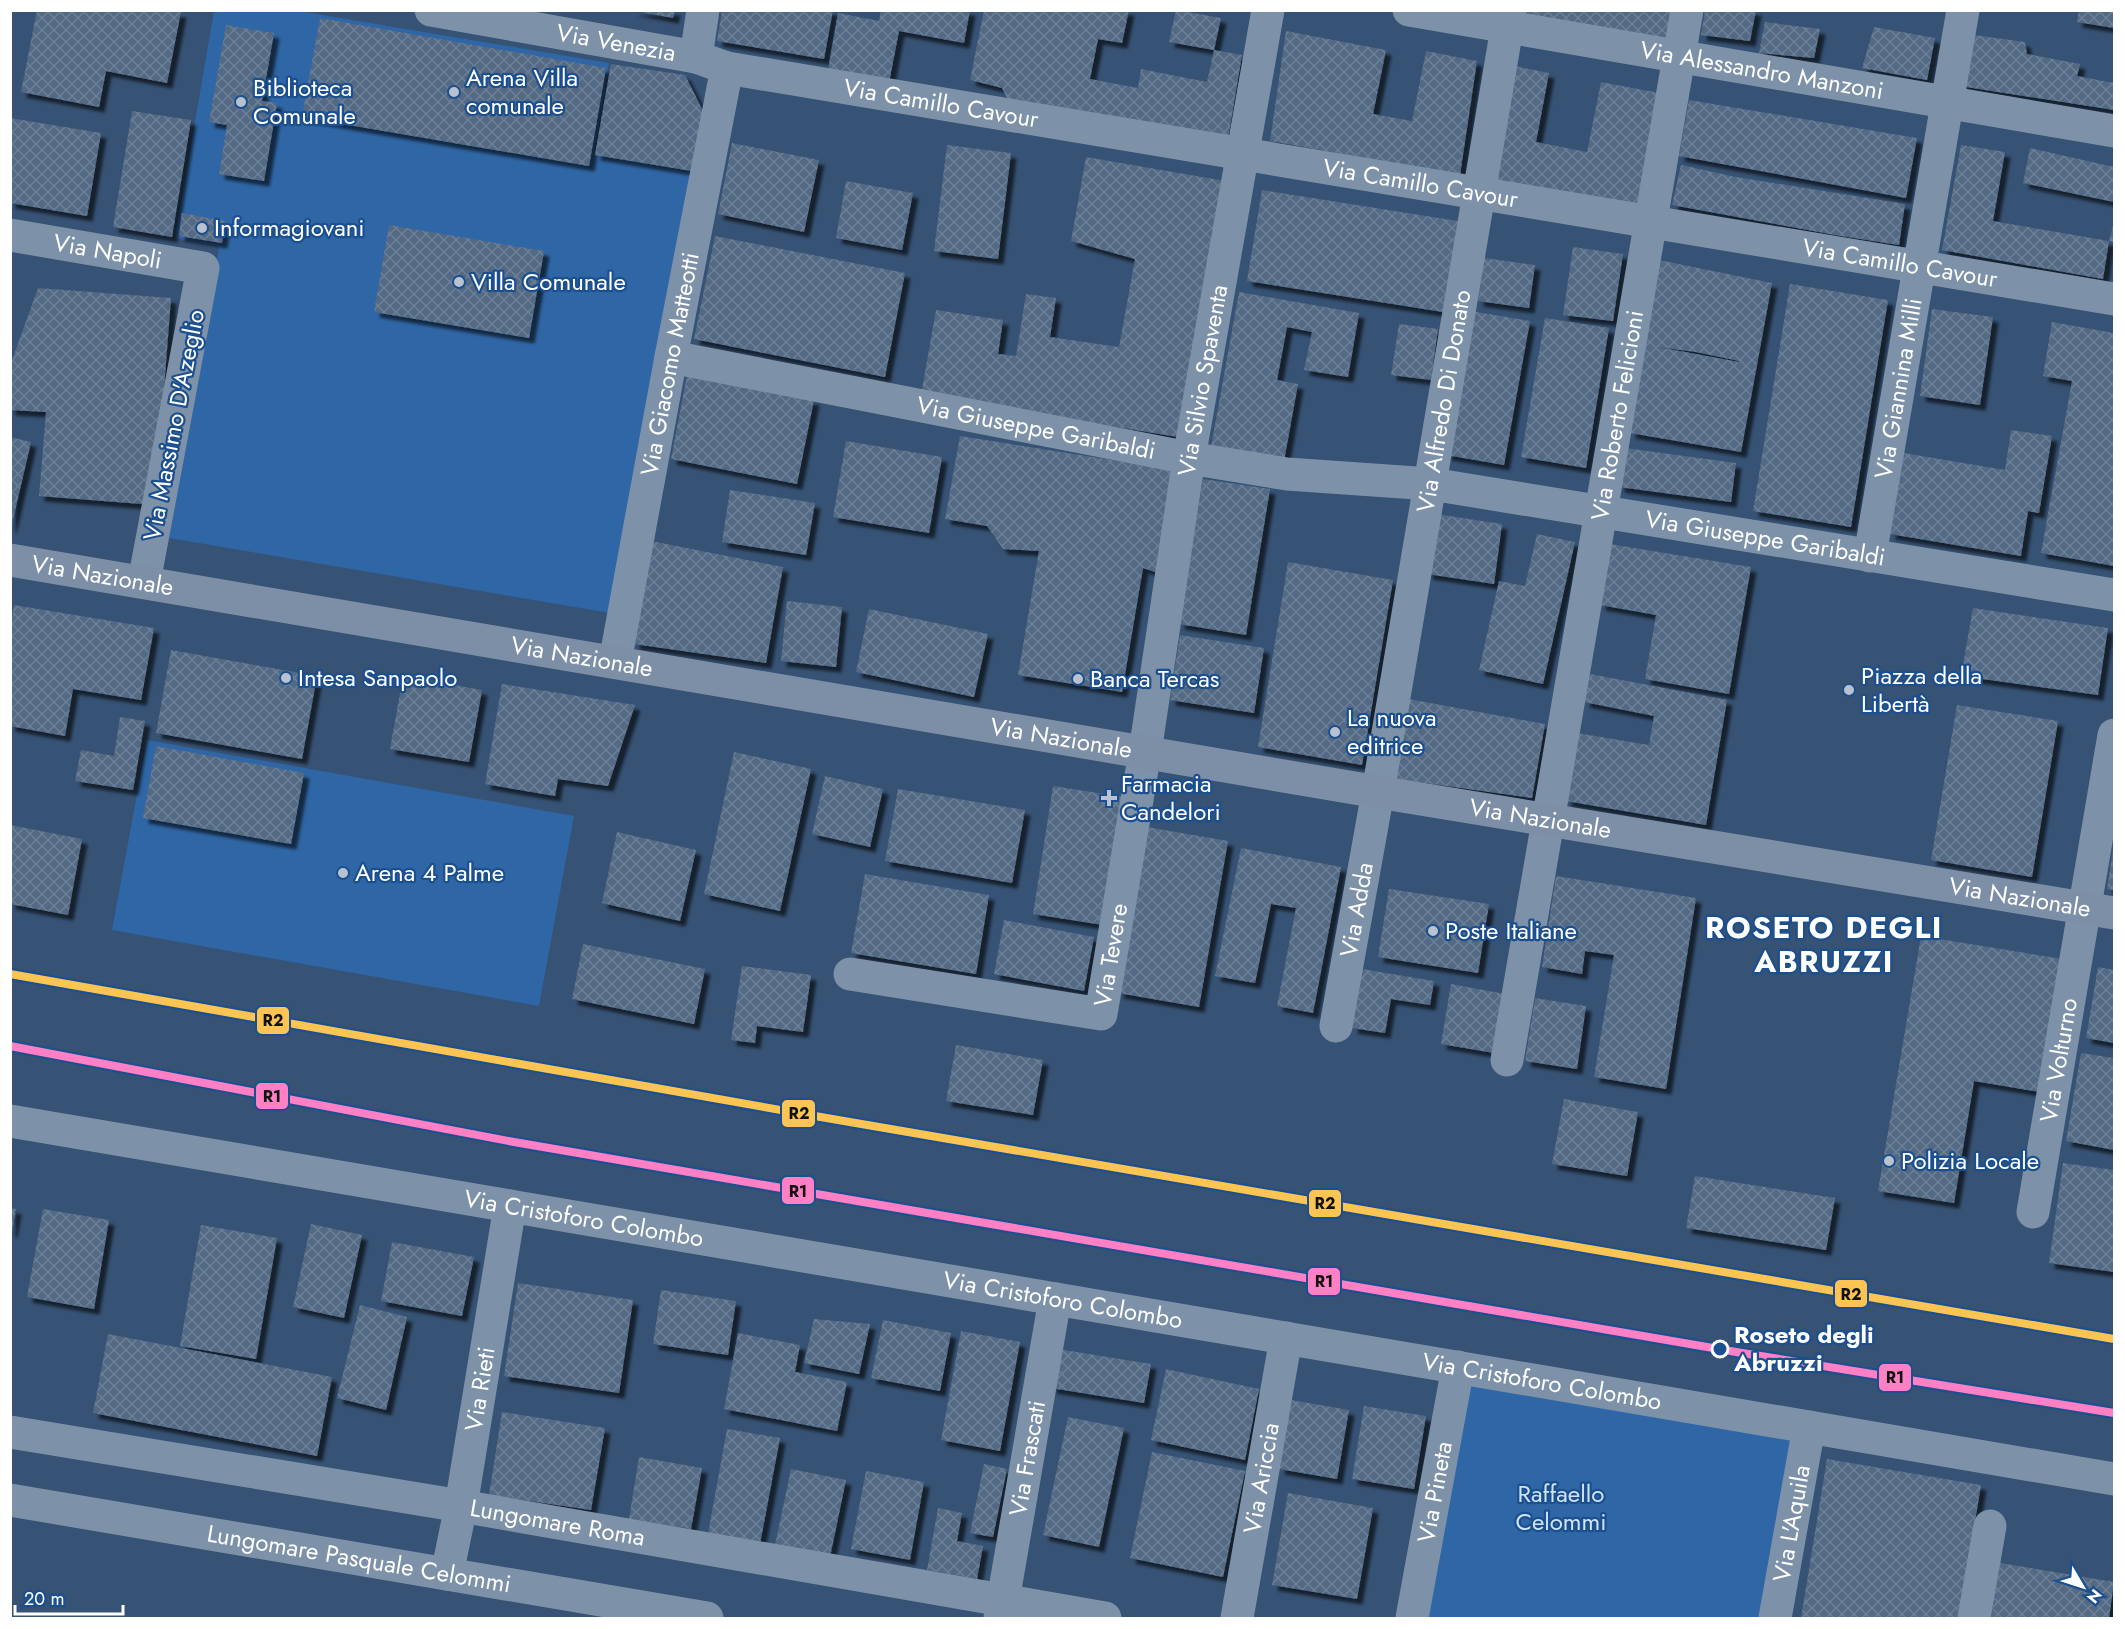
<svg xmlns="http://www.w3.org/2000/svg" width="2125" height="1629" font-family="Jost,sans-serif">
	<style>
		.park { fill: #2f66a5 }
		.building { fill: url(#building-cross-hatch); fill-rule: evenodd; filter: url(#shadow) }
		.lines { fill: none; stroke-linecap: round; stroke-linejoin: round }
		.minor { stroke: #7d92a8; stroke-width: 33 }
		.major { stroke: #7d8ea7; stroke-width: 33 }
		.rail-1-casing { stroke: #1b4f8f; stroke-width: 12 }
		.rail-2-casing { stroke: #1b4f8f; stroke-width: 12 }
		.rail-1 { stroke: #ff80c5; stroke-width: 8 }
		.rail-2 { stroke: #fcc553; stroke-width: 8 }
		.poi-dot { fill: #b9c2ce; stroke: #1b4f8f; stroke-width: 2 }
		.stop-dot { fill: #1b4f8f; stroke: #fff; stroke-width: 3 }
		.labels { text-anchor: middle; stroke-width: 4.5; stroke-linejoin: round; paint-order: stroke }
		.street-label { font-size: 24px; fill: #fff; stroke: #1b4f8f }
		.poi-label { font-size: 24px; fill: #fff; stroke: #1b4f8f; text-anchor: start }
		.stop-label { font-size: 24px; font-weight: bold; fill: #fff; stroke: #1b4f8f; text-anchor: start }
		.park-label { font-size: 24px; fill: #cfe3fa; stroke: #1b4f8f }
		.district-label { font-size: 30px; font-weight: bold; letter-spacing: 1.5px; fill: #fff; stroke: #1b4f8f }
		.line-badge { stroke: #1b4f8f; stroke-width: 2 }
		.pale-badge-label { font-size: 16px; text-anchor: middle; font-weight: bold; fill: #111 }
	</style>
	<defs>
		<pattern id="building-cross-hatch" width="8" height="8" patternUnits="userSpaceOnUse" patternTransform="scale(1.5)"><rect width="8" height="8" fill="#526984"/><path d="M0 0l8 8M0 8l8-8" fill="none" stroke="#6c8096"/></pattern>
		<filter id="shadow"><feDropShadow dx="5.5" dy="5.5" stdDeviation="1.5" flood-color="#0009"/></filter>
	</defs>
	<rect width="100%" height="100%" fill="#365274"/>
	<path class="park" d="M 214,11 L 299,11 L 609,63 L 594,153 L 693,170 L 616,614 L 169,538 L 219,248 L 218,246 L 175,238 Z
		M 147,740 L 574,816 L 539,1006 L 112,930 Z
		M 1468,1380 L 1796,1437 L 1764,1618 L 1425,1618 Z"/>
	<path class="building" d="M 37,10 L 181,12 L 167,83 L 106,71 L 99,107 L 21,92 Z
		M 631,10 L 675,10 L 673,18 Z
		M 722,10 L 833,10 L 824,59 L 717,41 Z
		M 881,10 L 970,10 L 964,43 L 899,31 L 888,88 L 827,76 L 838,13 L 879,21 Z
		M 984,10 L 1129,10 L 1122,43 L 1098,39 L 1090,79 L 1138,88 L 1141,69 L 1207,82 L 1214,50 L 1169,42 L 1176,10 L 1221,18 L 1214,50 L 1242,55 L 1227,145 L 1012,108 L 1002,88 L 970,80 Z
		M 1525,10 L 1675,10 L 1669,43 L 1524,16 Z
		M 1705,10 L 1756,10 L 1750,41 L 1701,35 Z
		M 2079,10 L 2114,10 L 2114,28 L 2077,22 Z
		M 320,18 L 606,68 L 589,166 L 302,117 Z
		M 1765,22 L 1820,29 L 1814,58 L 1759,53 Z
		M 226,25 L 274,33 L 262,101 L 277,103 L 264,181 L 219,174 L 227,125 L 209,122 Z
		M 1874,27 L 1935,38 L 1927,80 L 1862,68 Z
		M 1286,31 L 1386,50 L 1373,114 L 1412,121 L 1426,51 L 1477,61 L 1460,175 L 1270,141 Z
		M 1967,34 L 2025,42 L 2027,54 L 2080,64 L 2077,76 L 2114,83 L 2114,110 L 1960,86 Z
		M 611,64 L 685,75 L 703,111 L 692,171 L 595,155 Z
		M 1514,66 L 1549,73 L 1536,142 L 1587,152 L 1601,82 L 1659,93 L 1637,209 L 1492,185 Z
		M 1689,100 L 1917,138 L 1906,198 L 1679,156 Z
		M 132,111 L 191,120 L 172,237 L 113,227 Z
		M 10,118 L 101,133 L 87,216 L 10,203 Z
		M 732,143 L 819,160 L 804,232 L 718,214 Z
		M 947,145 L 1011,153 L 998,259 L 934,251 Z
		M 1961,145 L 2005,152 L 1993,221 L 2109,241 L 2103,279 L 1942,250 Z
		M 2030,148 L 2114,167 L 2114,202 L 2023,183 Z
		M 1086,157 L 1231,182 L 1178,437 L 921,395 L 936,310 L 1003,320 L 998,354 L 1016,356 L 1026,294 L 1056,298 L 1050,337 L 1119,347 L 1135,259 L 1071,241 Z
		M 1681,165 L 1736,177 L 1905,204 L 1899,245 L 1835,235 L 1672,205 Z
		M 846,181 L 913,193 L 902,250 L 836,238 Z
		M 1262,190 L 1458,221 L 1443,312 L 1247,281 Z
		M 182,213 L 225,221 L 222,243 L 179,236 Z
		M 2114,222 L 2114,242 L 2109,241 Z
		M 389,225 L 544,251 L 529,338 L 374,312 Z
		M 715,236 L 905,273 L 885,377 L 694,339 Z
		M 1573,247 L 1623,254 L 1613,321 L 1563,315 Z
		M 1484,258 L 1535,265 L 1529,308 L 1478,301 Z
		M 1659,260 L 1772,283 L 1741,452 L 1630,433 ZM 1658,347 L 1696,352 L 1739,361 L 1739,362 Z
		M 1790,284 L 1888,300 L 1851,527 L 1753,511 Z
		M 38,288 L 171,298 L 155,505 L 39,496 L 46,412 L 10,410 L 10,366 Z
		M 1239,292 L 1359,313 L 1348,377 L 1304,370 L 1312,332 L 1287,327 L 1277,380 L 1298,384 L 1284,461 L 1211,447 Z
		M 1932,309 L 1993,317 L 1980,405 L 1920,396 Z
		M 1471,311 L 1530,321 L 1504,465 L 1446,455 Z
		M 1545,318 L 1609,328 L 1586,468 L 1521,457 Z
		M 2052,322 L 2114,333 L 2114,566 L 2041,553 L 2072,381 L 2043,376 Z
		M 1399,324 L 1438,329 L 1431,380 L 1391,375 Z
		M 687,375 L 814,400 L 797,484 L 671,459 Z
		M 2011,430 L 2052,436 L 2039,513 L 2028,511 L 2021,556 L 1890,534 L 1904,453 L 2005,470 Z
		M 960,436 L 1175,470 L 1158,573 L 1143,568 L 1122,692 L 1018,675 L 1039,551 L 1003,549 L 987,526 L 945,519 Z
		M 10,437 L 31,442 L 11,528 L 10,528 Z
		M 846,441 L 942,457 L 929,533 L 833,517 Z
		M 1625,448 L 1736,463 L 1731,502 L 1619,487 Z
		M 1203,479 L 1270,489 L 1246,635 L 1179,624 Z
		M 730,490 L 815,503 L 806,555 L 722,542 Z
		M 1436,514 L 1502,524 L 1494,584 L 1427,574 Z
		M 1537,534 L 1575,542 L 1543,684 L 1479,670 L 1499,581 L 1525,586 Z
		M 651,541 L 783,567 L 766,663 L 634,644 Z
		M 1610,544 L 1751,567 L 1729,694 L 1645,679 L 1656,615 L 1600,605 Z
		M 1288,562 L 1393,580 L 1362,765 L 1258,747 Z
		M 787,601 L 842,607 L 836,667 L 781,661 Z
		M 14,605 L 154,628 L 141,700 L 73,689 L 65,736 L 10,726 L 10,626 Z
		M 1973,608 L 2108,628 L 2098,695 L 1961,676 Z
		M 869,609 L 988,634 L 974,697 L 856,672 Z
		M 1180,635 L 1264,648 L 1254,713 L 1170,700 Z
		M 171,650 L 317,676 L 302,759 L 156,733 Z
		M 1590,674 L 1727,700 L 1706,825 L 1566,801 L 1577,733 L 1649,745 L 1654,716 L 1584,702 Z
		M 403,676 L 482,690 L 469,762 L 390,749 Z
		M 502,684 L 635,705 L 608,786 L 558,779 L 555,796 L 485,784 Z
		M 1403,698 L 1545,724 L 1532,798 L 1390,778 Z
		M 1957,705 L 2058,721 L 2032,877 L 1931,860 Z
		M 120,717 L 145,721 L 133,790 L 75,781 L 81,750 L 114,756 Z
		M 156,746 L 304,773 L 291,844 L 143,818 Z
		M 734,752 L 811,769 L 780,911 L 704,894 Z
		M 825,776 L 883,789 L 870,847 L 812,834 Z
		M 1053,786 L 1124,797 L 1103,925 L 1033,914 Z
		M 898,789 L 1025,810 L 1012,883 L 885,861 Z
		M 10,825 L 82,839 L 68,915 L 10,904 Z
		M 1147,827 L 1228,841 L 1199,1007 L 1118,993 Z
		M 617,832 L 696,850 L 680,921 L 602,903 Z
		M 1241,848 L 1341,867 L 1313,1013 L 1277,1006 L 1296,908 L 1271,904 L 1255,983 L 1215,976 Z
		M 2113,850 L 2114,851 L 2114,890 L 2107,889 Z
		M 865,874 L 989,895 L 976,974 L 851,953 Z
		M 1556,876 L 1696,898 L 1666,1089 L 1594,1077 L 1614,955 L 1585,951 L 1582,974 L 1542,967 Z
		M 1389,889 L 1489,904 L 1478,973 L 1378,957 Z
		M 1004,920 L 1094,937 L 1084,991 L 994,974 Z
		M 1921,936 L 2062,959 L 2040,1092 L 1974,1081 L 1954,1203 L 1878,1191 Z
		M 583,944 L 705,969 L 694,1024 L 572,999 Z
		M 742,966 L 811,975 L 803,1032 L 757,1026 L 755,1043 L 731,1040 Z
		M 2098,967 L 2114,970 L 2114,1043 L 2086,1038 Z
		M 1362,969 L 1434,981 L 1430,1005 L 1391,999 L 1385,1033 L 1352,1028 Z
		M 1451,984 L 1505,994 L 1494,1053 L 1441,1044 Z
		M 1535,998 L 1586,1006 L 1577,1069 L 1525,1061 Z
		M 956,1045 L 1043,1060 L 1033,1115 L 946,1101 Z
		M 2081,1053 L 2114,1058 L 2114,1150 L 2066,1141 Z
		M 1564,1099 L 1638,1112 L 1627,1176 L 1552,1164 Z
		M 2063,1163 L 2114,1170 L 2114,1272 L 2049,1263 Z
		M 1695,1176 L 1835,1198 L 1826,1250 L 1686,1228 Z
		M 10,1208 L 16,1209 L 12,1232 L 10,1232 Z
		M 43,1209 L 109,1220 L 94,1309 L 27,1297 Z
		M 311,1224 L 362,1235 L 344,1318 L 293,1307 Z
		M 201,1225 L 277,1238 L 256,1359 L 180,1346 Z
		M 392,1242 L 474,1257 L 462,1316 L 381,1301 Z
		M 518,1283 L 633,1300 L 619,1393 L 504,1376 Z
		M 661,1290 L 736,1301 L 728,1355 L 653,1344 Z
		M 360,1305 L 407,1317 L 386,1410 L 337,1398 Z
		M 814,1319 L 870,1324 L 859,1374 L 804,1363 Z
		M 883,1320 L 951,1333 L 940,1391 L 871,1378 Z
		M 961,1331 L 1020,1342 L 1000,1451 L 941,1440 Z
		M 738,1333 L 800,1345 L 795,1372 L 847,1382 L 837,1431 L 724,1409 Z
		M 108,1334 L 332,1377 L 317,1456 L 93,1413 Z
		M 1058,1349 L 1151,1364 L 1144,1403 L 1051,1388 Z
		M 1166,1369 L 1259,1389 L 1245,1460 L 1151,1440 Z
		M 1291,1400 L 1349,1410 L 1337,1479 L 1279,1469 Z
		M 1364,1406 L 1426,1416 L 1414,1489 L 1352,1479 Z
		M 502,1412 L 605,1428 L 591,1510 L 489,1495 Z
		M 1068,1417 L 1124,1428 L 1099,1547 L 1043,1535 Z
		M 727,1429 L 780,1438 L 760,1544 L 708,1534 Z
		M 1152,1452 L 1245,1471 L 1223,1577 L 1130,1558 Z
		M 639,1457 L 702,1468 L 691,1529 L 629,1519 Z
		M 1827,1459 L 1981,1485 L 1959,1618 L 1801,1618 Z
		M 984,1464 L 1007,1469 L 993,1537 L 970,1533 Z
		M 791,1469 L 846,1480 L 830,1557 L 775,1545 Z
		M 866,1471 L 924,1482 L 910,1560 L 851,1549 Z
		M 1288,1493 L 1373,1508 L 1357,1599 L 1272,1585 Z
		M 938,1508 L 962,1513 L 957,1541 L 983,1546 L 977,1579 L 927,1570 Z
		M 2000,1563 L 2114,1582 L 2109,1618 L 1991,1618 Z"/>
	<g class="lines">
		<g class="minor">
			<path id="s1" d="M 431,10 L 696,57 L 727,68 L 2114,299"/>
			<path id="s2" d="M 1409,10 L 2114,131"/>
			<path d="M 696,57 L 703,10"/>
			<path id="s3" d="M 10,235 L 203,268 L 144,582"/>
			<path id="s4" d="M 671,357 L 1189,458 L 1287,474 L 1431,484 L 2114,595"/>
			<path id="s5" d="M 1870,556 L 1963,10"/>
			<path id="s6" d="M 615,662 L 671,357 L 727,68"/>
			<path id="s7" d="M 850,974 L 1101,1014 L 1145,752 L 1189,458 L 1268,10"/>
			<path id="s8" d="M 1336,1026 L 1378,792 L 1510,10"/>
			<path id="s9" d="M 1507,1060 L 1687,10"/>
			<path id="s10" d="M 10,1121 L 2114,1479"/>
			<path id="s11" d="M 2033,1212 L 2114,735"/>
			<path id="s12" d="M 10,1432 L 461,1506 L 1105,1618"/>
			<path id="s13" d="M 10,1500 L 707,1618"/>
			<path id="s14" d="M 447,1574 L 461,1506 L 510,1206"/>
			<path id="s15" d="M 1000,1618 L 1055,1299"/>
			<path id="s16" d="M 1237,1618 L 1286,1338"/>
			<path id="s17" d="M 1412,1618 L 1458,1367"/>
			<path id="s18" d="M 1775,1618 L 1809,1427"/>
			<path d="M 1974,1618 L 1990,1526"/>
		</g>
		<path class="major" id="s19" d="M 10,560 L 1378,792 L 2114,913"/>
		<defs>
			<path id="rail-1" d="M 10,1046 L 514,1142 L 1742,1353 L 2114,1413"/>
			<path id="rail-2" d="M 10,974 L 809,1115 L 2114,1339"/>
		</defs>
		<use href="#rail-1" class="rail-1-casing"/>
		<use href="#rail-2" class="rail-2-casing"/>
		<use href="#rail-1" class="rail-1"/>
		<use href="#rail-2" class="rail-2"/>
	</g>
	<g class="poi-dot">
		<circle cx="454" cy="92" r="6"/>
		<circle cx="241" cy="102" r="6"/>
		<circle cx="202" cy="228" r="6"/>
		<circle cx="459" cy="282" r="6"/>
		<circle cx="286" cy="678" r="6"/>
		<circle cx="1078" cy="679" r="6"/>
		<circle cx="1849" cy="690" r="6"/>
		<circle cx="1335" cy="732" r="6"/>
		<path d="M1106 789h6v6h6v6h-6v6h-6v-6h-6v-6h6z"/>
		<circle cx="343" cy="873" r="6"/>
		<circle cx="1433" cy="931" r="6"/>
		<circle cx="1889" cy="1161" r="6"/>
	</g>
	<circle class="stop-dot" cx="1720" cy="1349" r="8"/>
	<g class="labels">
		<g class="street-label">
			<text dy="8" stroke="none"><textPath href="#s1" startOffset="188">Via Venezia</textPath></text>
			<text dy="8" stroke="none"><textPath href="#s2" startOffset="358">Via Alessandro Manzoni</textPath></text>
			<text dy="8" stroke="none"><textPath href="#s1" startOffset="519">Via Camillo Cavour</textPath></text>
			<text dy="8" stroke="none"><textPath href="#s1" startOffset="1005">Via Camillo Cavour</textPath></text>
			<text dy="8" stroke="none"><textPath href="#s3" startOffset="99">Via Napoli</textPath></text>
			<text dy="8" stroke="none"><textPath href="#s1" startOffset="1491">Via Camillo Cavour</textPath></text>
			<text dy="8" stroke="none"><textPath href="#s6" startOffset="303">Via Giacomo Matteotti</textPath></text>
			<text dy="8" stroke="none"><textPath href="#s7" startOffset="896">Via Silvio Spaventa</textPath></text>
			<text dy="8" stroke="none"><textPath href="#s5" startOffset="170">Via Giannina Milli</textPath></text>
			<text dy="8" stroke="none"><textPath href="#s8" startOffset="634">Via Alfredo Di Donato</textPath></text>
			<text dy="8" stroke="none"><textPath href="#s9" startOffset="654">Via Roberto Felicioni</textPath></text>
			<text transform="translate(174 425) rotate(-79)" y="8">Via Massimo D'Azeglio</text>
			<text dy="8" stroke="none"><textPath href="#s4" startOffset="372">Via Giuseppe Garibaldi</textPath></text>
			<text dy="8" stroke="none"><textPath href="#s4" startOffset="1110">Via Giuseppe Garibaldi</textPath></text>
			<text dy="8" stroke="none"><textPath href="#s19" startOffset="94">Via Nazionale</textPath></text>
			<text dy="8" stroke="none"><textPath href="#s19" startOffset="580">Via Nazionale</textPath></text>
			<text dy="8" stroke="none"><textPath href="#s19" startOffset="1066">Via Nazionale</textPath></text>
			<text dy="8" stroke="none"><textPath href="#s19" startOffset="1552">Via Nazionale</textPath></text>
			<text dy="8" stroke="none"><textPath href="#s19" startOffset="2038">Via Nazionale</textPath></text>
			<text dy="8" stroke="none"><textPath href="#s8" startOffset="118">Via Adda</textPath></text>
			<text dy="8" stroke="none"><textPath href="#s7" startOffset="314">Via Tevere</textPath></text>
			<text dy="8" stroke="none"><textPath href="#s11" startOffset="154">Via Volturno</textPath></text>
			<text dy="8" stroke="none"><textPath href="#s10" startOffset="582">Via Cristoforo Colombo</textPath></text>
			<text dy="8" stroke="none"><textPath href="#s10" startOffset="1068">Via Cristoforo Colombo</textPath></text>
			<text dy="8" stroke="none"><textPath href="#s10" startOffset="1554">Via Cristoforo Colombo</textPath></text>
			<text dy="8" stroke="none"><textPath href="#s14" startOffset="188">Via Rieti</textPath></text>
			<text dy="8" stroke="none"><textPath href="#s15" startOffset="162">Via Frascati</textPath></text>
			<text dy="8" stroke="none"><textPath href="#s16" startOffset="142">Via Ariccia</textPath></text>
			<text dy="8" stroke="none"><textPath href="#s17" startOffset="128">Via Pineta</textPath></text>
			<text dy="8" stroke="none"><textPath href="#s12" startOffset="555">Lungomare Roma</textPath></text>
			<text dy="8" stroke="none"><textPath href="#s18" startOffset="96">Via L'Aquila</textPath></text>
			<text dy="8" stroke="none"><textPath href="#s13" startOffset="354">Lungomare Pasquale Celommi</textPath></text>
		</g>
		<g class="poi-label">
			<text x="466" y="86">Arena Villa<tspan x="466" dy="28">comunale</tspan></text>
			<text x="253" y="96">Biblioteca<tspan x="253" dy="28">Comunale</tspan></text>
			<text x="214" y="236">Informagiovani</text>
			<text x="471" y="290">Villa Comunale</text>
			<text x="1861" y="684">Piazza della<tspan x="1861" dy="28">Libertà</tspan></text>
			<text x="298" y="686">Intesa Sanpaolo</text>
			<text x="1090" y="687">Banca Tercas</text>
			<text x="1347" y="726">La nuova<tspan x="1347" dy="28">editrice</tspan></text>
			<text x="1121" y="792">Farmacia<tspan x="1121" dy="28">Candelori</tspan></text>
			<text x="355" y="881">Arena 4 Palme</text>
			<text x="1445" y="939">Poste Italiane</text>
			<text x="1901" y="1169">Polizia Locale</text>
		</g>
		<g class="stop-label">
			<text x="1734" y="1343">Roseto degli<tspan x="1734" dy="28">Abruzzi</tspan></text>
		</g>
		<g class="park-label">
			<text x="1561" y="1502">Raffaello<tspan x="1561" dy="28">Celommi</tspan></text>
		</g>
		<g class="district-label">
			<text x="1824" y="938">ROSETO DEGLI<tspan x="1824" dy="34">ABRUZZI</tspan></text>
		</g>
	</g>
	<g class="line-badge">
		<rect x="256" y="1006" width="34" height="29" rx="6" fill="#fcc553"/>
		<rect x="255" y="1082" width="34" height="28" rx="6" fill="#ff80c5"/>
		<rect x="781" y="1099" width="35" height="29" rx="6" fill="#fcc553"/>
		<rect x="781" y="1176" width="34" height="29" rx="6" fill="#ff80c5"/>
		<rect x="1308" y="1189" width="34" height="29" rx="6" fill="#fcc553"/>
		<rect x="1307" y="1267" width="34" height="29" rx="6" fill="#ff80c5"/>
		<rect x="1834" y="1279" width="34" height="29" rx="6" fill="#fcc553"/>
		<rect x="1878" y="1363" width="34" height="29" rx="6" fill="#ff80c5"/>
	</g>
	<g class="pale-badge-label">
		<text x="273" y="1026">R2</text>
		<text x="272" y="1102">R1</text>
		<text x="799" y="1119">R2</text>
		<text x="798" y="1197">R1</text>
		<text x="1325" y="1209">R2</text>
		<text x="1324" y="1287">R1</text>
		<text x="1851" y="1300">R2</text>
		<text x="1895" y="1383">R1</text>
	</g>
	<rect width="2125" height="1629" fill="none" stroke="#ffffff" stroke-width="24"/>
	<g transform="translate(2083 1587) rotate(129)" stroke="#1b4f8f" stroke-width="4.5" paint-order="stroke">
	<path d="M0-4.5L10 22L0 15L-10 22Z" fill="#ffffff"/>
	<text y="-9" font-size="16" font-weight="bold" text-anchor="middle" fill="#ffffff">N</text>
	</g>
	<path d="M15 1605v9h108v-9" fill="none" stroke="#ffffff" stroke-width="3"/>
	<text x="24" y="1605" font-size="18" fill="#ffffff" stroke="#1b4f8f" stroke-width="4.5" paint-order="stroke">20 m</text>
</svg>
